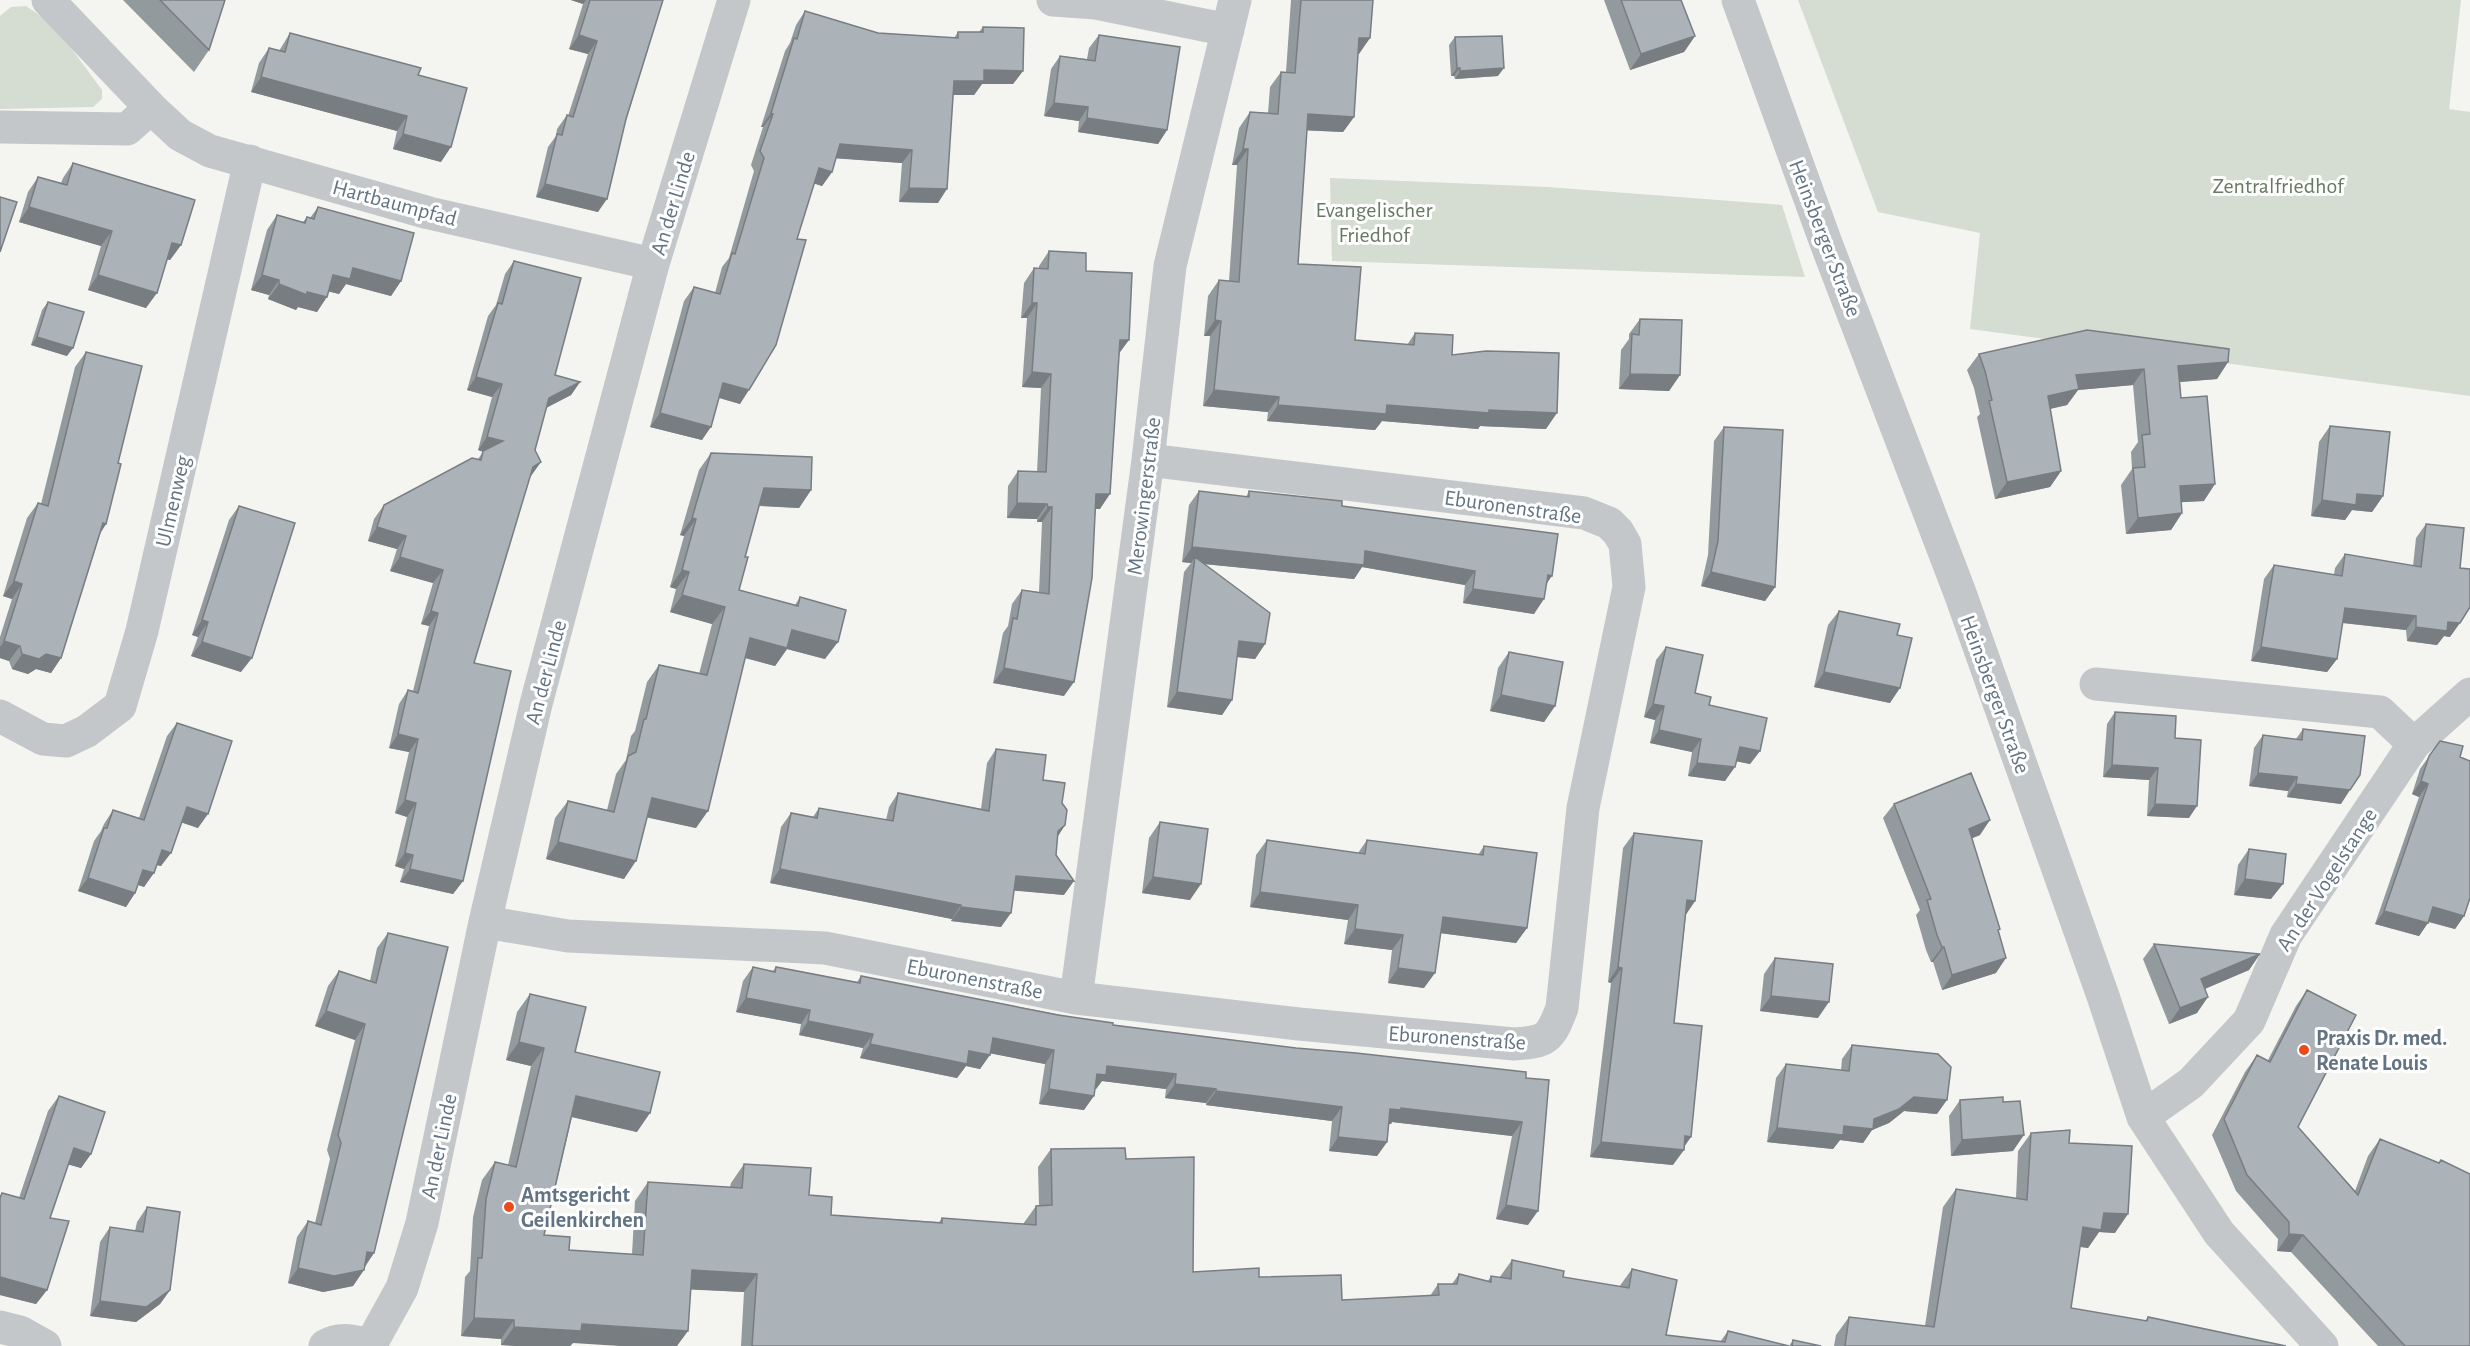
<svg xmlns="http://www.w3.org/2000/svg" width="2470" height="1346" font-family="'Alegreya Sans',sans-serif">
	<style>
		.green { fill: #d5dcd1 }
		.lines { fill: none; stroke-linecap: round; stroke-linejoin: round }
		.minor { stroke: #c4c7ca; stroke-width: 33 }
		.wall { fill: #939a9e }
		.shaded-wall { fill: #787d81 }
		.building { fill: #abb3b8; stroke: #787d81; stroke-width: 1.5 }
		.poi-dot { fill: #eb4b1a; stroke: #fff; stroke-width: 2 }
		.labels { text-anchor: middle; stroke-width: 6; stroke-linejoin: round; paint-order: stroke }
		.park-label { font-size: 22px; fill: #667a61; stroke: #fff }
		.street-label { font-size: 22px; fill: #627483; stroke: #fff }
		.poi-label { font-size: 22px; font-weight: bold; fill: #627483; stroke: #fff; text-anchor: start }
	</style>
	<rect width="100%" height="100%" fill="#f4f5f0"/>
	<path class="green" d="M 1798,0 L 2461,0 L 2449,109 L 2470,112 L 2470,396 L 1970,329 L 1980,233 L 1878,212 Z
		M 26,6 L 54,25 L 102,90 L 102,99 L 93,107 L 0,109 L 0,16 L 11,7 Z
		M 1330,178 L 1548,187 L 1782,205 L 1805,277 L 1332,261 Z"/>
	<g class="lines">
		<path class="minor" d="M 48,0 L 151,108 L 180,135 L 210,151 L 429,213 L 653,264
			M 1053,0 L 1096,3 L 1228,30
			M 1738,0 L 1826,243 L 1960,593 L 2103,996 L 2143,1117 L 2219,1233 L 2322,1346
			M 0,127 L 127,129 L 151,108
			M 2096,684 L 2380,712 L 2414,744 L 2286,935 L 2249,1021 L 2191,1083 L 2143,1117
			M 0,716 L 43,739 L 66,741 L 87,731 L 120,706 L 142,631 L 250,161
			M 2414,744 L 2470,694
			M 485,922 L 568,936 L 825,948 L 1076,998 L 1299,1024 L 1514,1044 C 1547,1042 1550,1039 1562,1008 L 1583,808 L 1629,587 L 1625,544 L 1618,532 L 1609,523 L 1584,513 L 1148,460
			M 1076,998 L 1148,460 L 1170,266 L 1235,0
			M 0,1327 L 20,1332 L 45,1346
			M 325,1346 C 339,1337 355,1340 370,1346
			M 370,1346 L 402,1288 L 422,1223 L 485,922 L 536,704 L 653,264 L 734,0"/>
	</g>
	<path class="wall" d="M 123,0 L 225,0 L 209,50 L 194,72 Z
		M 571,0 L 663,0 L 598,212 L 536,197 L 548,147 L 556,136 L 557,129 L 567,115 L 568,116 L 588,54 L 569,49 L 583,4 Z
		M 1291,0 L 1373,0 L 1370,38 L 1358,54 L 1354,117 L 1343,132 L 1307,130 L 1298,264 L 1355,340 L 1407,345 L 1415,333 L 1452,355 L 1546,429 L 1480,426 L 1478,429 L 1382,421 L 1375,430 L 1267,421 L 1268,412 L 1203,406 L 1210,336 L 1204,336 L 1208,296 L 1219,280 L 1229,281 L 1237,165 L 1232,165 L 1239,128 L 1250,112 L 1268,113 L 1270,87 L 1281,72 L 1286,72 Z
		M 1604,0 L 1681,0 L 1695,36 L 1684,52 L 1630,70 Z
		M 805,11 L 878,33 L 954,38 L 958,32 L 979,32 L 983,27 L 1023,71 L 1013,84 L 982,84 L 974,95 L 953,95 L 938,203 L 899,202 L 902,163 L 836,158 L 832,172 L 822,186 L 814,183 L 740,404 L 719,398 L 702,440 L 650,427 L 684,301 L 694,287 L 715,293 L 722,267 L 729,258 L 754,171 L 751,165 L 763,127 L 761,127 L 785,51 L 790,43 L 796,25 Z
		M 290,33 L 418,75 L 441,162 L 393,149 L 397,131 L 251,92 L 259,63 L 269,48 L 279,51 Z
		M 1099,35 L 1167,130 L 1158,144 L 1078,132 L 1079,121 L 1044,116 L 1051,69 L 1060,56 L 1087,59 L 1089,48 Z
		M 1455,37 L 1498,76 L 1455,79 L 1454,76 L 1451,76 L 1449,45 Z
		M 73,163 L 181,245 L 170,260 L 167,259 L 146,308 L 88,290 L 101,246 L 19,222 L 28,192 L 38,177 L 61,183 L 63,178 Z
		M 318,207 L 401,281 L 391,296 L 346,284 L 339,294 L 329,291 L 317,312 L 298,307 L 296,310 L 268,299 L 269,295 L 251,290 L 267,230 L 277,215 L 303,222 L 307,217 L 310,218 Z
		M 1049,251 L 1086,271 L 1119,354 L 1100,509 L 1096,509 L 1064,696 L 993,683 L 1003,633 L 1008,626 L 1012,604 L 1022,590 L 1039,592 L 1042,522 L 1037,522 L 1037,519 L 1007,518 L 1008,486 L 1018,471 L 1037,472 L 1041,388 L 1022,387 L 1027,318 L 1021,318 L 1024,283 L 1034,268 L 1039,268 L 1039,266 Z
		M 514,261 L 555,375 L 580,382 L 571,395 L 546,408 L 535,450 L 531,476 L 530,477 L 474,663 L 463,881 L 453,894 L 400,882 L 404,869 L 395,866 L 407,817 L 395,813 L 409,752 L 389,748 L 399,704 L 408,690 L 413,691 L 429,626 L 421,624 L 433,583 L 390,571 L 397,549 L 368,541 L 374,519 L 384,505 L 478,459 L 483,452 L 478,450 L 492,397 L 467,390 L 488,316 L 496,305 L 505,274 Z
		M 48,302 L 67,356 L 31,345 L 42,310 Z
		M 1640,319 L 1680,375 L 1669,391 L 1619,389 L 1621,350 L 1629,339 L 1629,334 Z
		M 86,352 L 118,463 L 106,524 L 100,534 L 61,658 L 51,673 L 36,669 L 28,674 L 12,669 L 9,661 L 0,658 L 0,637 L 12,599 L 3,596 L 27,518 L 38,503 L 41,504 L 75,367 Z
		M 1979,354 L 2228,362 L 2217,379 L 2180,382 L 2181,398 L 2204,501 L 2181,502 L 2182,513 L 2171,530 L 2126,534 L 2121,485 L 2132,469 L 2131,452 L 2138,442 L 2133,385 L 2078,390 L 2067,405 L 2050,409 L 2061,471 L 2050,487 L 1995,499 L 1977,417 L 1980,414 L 1974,388 L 1967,370 Z
		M 2330,426 L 2383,496 L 2372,512 L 2352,510 L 2345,520 L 2311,516 L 2319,442 Z
		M 1724,427 L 1775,587 L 1765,601 L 1701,586 L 1708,555 L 1714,441 Z
		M 711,453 L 811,490 L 799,508 L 759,506 L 745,557 L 739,590 L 795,605 L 800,597 L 825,659 L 787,649 L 775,666 L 745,658 L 696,828 L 647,817 L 624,879 L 546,859 L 555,818 L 568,801 L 607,810 L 616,774 L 626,760 L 631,736 L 635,731 L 647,682 L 659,665 L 699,674 L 712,624 L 670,612 L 676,589 L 670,587 L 684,536 L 680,535 L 699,470 Z
		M 1199,491 L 1246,497 L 1249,491 L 1342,506 L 1546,584 L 1534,614 L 1463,603 L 1465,585 L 1362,567 L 1354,579 L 1204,564 L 1265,644 L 1255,659 L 1237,657 L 1232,700 L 1222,715 L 1167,707 L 1184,572 L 1191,563 L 1182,562 L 1189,505 Z
		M 239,506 L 241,672 L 191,656 L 198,637 L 192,635 L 229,520 Z
		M 2426,524 L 2450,637 L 2444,636 L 2437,645 L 2407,641 L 2406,630 L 2342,623 L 2337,659 L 2327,672 L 2251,661 L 2264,579 L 2274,565 L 2334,575 L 2335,568 L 2345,554 L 2413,566 L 2416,538 Z
		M 1839,611 L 1897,635 L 1890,703 L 1814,687 L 1828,625 Z
		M 1666,647 L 1695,693 L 1760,751 L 1750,764 L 1736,761 L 1725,781 L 1688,776 L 1692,752 L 1650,743 L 1655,720 L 1644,717 L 1656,660 Z
		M 1509,652 L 1555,706 L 1544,722 L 1490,711 L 1498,668 Z
		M 2115,712 L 2175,738 L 2189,818 L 2147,816 L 2149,780 L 2103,777 L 2107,724 Z
		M 177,723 L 198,828 L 181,822 L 161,866 L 157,865 L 144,887 L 138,885 L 135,893 L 126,907 L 78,891 L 94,841 L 101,831 L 104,824 L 113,810 L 139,818 L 167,736 Z
		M 2303,729 L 2341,804 L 2287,797 L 2288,791 L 2249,786 L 2254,748 L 2263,735 L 2296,739 Z
		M 2440,741 L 2460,757 L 2464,916 L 2455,929 L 2428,922 L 2419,936 L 2375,924 L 2419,797 L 2412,794 L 2420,769 Z
		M 996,749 L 1043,780 L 1062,803 L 1065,825 L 1058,836 L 1056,855 L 1064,895 L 1014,890 L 1001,927 L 951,921 L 952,919 L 770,883 L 781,827 L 791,813 L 813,817 L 819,808 L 886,820 L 889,807 L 898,793 L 981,809 L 987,763 Z
		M 1894,804 L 1980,835 L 1972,838 L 1998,932 L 1996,973 L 1942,990 L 1933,962 L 1931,962 L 1926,950 L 1916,915 L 1920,910 L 1883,818 Z
		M 1160,822 L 1190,900 L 1142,893 L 1149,838 Z
		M 1634,833 L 1695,901 L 1686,914 L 1674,1023 L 1673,1165 L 1590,1157 L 1611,983 L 1608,982 L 1623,848 Z
		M 1267,840 L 1358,853 L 1367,840 L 1478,855 L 1484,846 L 1527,928 L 1516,943 L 1440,933 L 1424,988 L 1388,983 L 1392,950 L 1344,944 L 1348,920 L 1250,907 L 1256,855 Z
		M 2249,849 L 2271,899 L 2234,895 L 2238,865 Z
		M 388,933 L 374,1253 L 353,1286 L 323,1292 L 288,1283 L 297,1237 L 308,1221 L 315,1223 L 330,1159 L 327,1150 L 355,1040 L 315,1026 L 328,986 L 339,971 L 370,981 L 377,948 Z
		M 2154,944 L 2260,954 L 2249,970 L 2205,989 L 2197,1013 L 2169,1024 L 2143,959 Z
		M 1775,958 L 1818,1018 L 1760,1011 L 1764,974 Z
		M 753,967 L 773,971 L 776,967 L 857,982 L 861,976 L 1113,1025 L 1526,1078 L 1528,1225 L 1496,1219 L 1512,1136 L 1392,1122 L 1391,1124 L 1389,1124 L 1387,1142 L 1377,1156 L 1329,1151 L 1332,1121 L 1206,1105 L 1206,1103 L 1165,1098 L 1166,1089 L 1102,1081 L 1096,1089 L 1095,1089 L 1084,1110 L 1039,1104 L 1045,1064 L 990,1053 L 980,1069 L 966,1066 L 957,1078 L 860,1058 L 863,1048 L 799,1035 L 801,1024 L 736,1012 L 743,981 Z
		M 2307,990 L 2298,1127 L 2355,1191 L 2368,1156 L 2380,1139 L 2439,1163 L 2441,1160 L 2470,1346 L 2378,1346 L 2291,1252 L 2277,1251 L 2278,1239 L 2236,1191 L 2212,1135 L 2245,1072 L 2257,1055 L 2268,1060 L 2296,1006 Z
		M 530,994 L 637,1132 L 572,1117 L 544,1235 L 569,1250 L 632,1254 L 635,1201 L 648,1182 L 730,1187 L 731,1183 L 744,1164 L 809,1195 L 831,1215 L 939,1222 L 942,1218 L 1023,1224 L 1036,1206 L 1039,1206 L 1038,1167 L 1051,1149 L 1126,1159 L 1193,1272 L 1259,1277 L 1342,1300 L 1430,1296 L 1438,1284 L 1452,1284 L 1459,1274 L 1488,1281 L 1491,1276 L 1499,1278 L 1512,1260 L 1563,1277 L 1619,1287 L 1632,1269 L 1666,1335 L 1720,1342 L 1728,1331 L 1789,1346 L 1793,1340 L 1821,1346 L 741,1346 L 744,1292 L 690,1289 L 573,1343 L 570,1346 L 517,1346 L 501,1345 L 501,1339 L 461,1336 L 465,1277 L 470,1271 L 473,1217 L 482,1180 L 495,1162 L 508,1165 L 531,1066 L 506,1060 L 517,1012 Z
		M 1852,1045 L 1937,1114 L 1904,1111 L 1889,1123 L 1872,1130 L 1863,1143 L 1840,1140 L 1833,1149 L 1767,1142 L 1776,1078 L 1786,1064 L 1841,1070 L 1842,1059 Z
		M 59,1096 L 91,1154 L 81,1168 L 68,1164 L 50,1218 L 47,1290 L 36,1304 L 0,1295 L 0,1196 L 2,1193 L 19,1198 L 48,1111 Z
		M 1960,1100 L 2003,1102 L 2013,1151 L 1951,1156 L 1949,1116 Z
		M 2031,1133 L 2069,1143 L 2115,1233 L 2099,1232 L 2088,1248 L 2080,1247 L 2071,1308 L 2145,1321 L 2148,1317 L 2286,1346 L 1834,1346 L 1836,1335 L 1849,1317 L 1925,1326 L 1943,1207 L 1956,1189 L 2016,1198 L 2018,1151 Z
		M 147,1207 L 170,1290 L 160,1304 L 136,1322 L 90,1316 L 100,1242 L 110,1227 L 135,1231 L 137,1222 Z"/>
	<path class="shaded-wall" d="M 571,0 L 586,0 L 583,4 Z
		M 579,35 L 597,41 L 588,54 L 569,49 Z
		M 1695,36 L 1684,52 L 1630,70 L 1641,54 Z
		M 1359,38 L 1370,38 L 1359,54 L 1349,53 Z
		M 1457,68 L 1460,68 L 1454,76 L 1451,76 Z
		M 1504,68 L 1498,76 L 1455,79 L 1460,71 Z
		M 984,70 L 1023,71 L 1013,84 L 982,84 L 974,95 L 944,95 L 954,81 Z
		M 261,77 L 407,116 L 397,131 L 251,92 Z
		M 1054,103 L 1088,107 L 1079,121 L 1044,116 Z
		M 771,113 L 773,114 L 763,127 L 761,127 Z
		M 1308,114 L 1354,117 L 1343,132 L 1297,130 Z
		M 1087,118 L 1167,130 L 1158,144 L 1078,132 Z
		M 403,134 L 451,147 L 441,162 L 393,149 Z
		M 840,144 L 912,150 L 902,163 L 831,158 Z
		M 1243,149 L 1248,149 L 1237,165 L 1232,165 Z
		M 819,168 L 832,172 L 822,186 L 809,182 Z
		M 545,184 L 607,199 L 598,212 L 536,197 Z
		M 909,188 L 947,189 L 938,203 L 899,202 Z
		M 29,207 L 112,231 L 101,246 L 19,222 Z
		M 172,243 L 181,245 L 170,260 L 162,258 Z
		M 353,268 L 401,281 L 391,296 L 346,284 L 339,294 L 322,290 L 333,275 Z
		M 98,275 L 157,293 L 146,308 L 88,290 Z
		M 262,275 L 279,280 L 269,295 L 251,290 Z
		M 279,284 L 307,292 L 327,297 L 317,312 L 298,307 L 296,310 L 268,299 Z
		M 1032,303 L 1037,303 L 1027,318 L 1021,318 Z
		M 1215,320 L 1221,321 L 1210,336 L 1204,336 Z
		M 37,337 L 73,348 L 67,356 L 31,345 Z
		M 1120,340 L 1129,340 L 1118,355 Z
		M 2228,362 L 2217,379 L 2167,383 L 2178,366 Z
		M 2144,369 L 2133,385 L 2078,390 L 2067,405 L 2036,412 L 2048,396 L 2076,375 Z
		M 1032,372 L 1051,374 L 1041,388 L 1022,387 Z
		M 1630,374 L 1680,375 L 1669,391 L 1619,389 Z
		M 476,377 L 502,384 L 492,397 L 467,390 Z
		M 580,382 L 571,395 L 540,411 L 549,398 Z
		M 723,383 L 749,390 L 740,404 L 713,396 Z
		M 1214,390 L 1279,397 L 1268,412 L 1203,406 Z
		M 1278,405 L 1387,405 L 1557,413 L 1546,429 L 1480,426 L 1478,429 L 1382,421 L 1375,430 L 1267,421 Z
		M 660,413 L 711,427 L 702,440 L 650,427 Z
		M 487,437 L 503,441 L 493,454 L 478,450 Z
		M 541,462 L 531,476 L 524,481 L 533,467 Z
		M 2061,471 L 2050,487 L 1995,499 L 2007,482 Z
		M 2215,484 L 2204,501 L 2168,503 L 2180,486 Z
		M 764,488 L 811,490 L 799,508 L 751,505 Z
		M 1096,494 L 1110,494 L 1100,509 L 1086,509 Z
		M 2357,494 L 2383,496 L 2372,512 L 2352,510 L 2345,520 L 2311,516 L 2322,500 Z
		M 1017,503 L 1047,504 L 1037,519 L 1007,518 Z
		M 1048,507 L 1052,507 L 1042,522 L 1037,522 Z
		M 2182,513 L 2171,530 L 2126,534 L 2138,518 Z
		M 692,518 L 696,519 L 684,536 L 680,535 Z
		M 103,523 L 106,524 L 96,539 Z
		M 377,527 L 406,536 L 397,549 L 368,541 Z
		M 1192,547 L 1365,551 L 1475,571 L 1465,585 L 1362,567 L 1354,579 L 1194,563 L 1195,557 L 1191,563 L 1182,562 Z
		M 400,557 L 443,570 L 433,583 L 390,571 Z
		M 682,570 L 689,572 L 676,589 L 670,587 Z
		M 1711,572 L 1775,587 L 1765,601 L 1701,586 Z
		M 1548,575 L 1552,576 L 1542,590 Z
		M 14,581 L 22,584 L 12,599 L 3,596 Z
		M 1473,589 L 1544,599 L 1534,614 L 1463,603 Z
		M 682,595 L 725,607 L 712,624 L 670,612 Z
		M 2345,608 L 2416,616 L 2406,630 L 2335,622 Z
		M 431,611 L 438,613 L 429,626 L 421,624 Z
		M 202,620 L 208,622 L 198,637 L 192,635 Z
		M 2448,622 L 2460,623 L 2450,637 L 2444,636 L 2437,645 L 2407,641 L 2416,627 Z
		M 792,630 L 838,642 L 825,659 L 787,649 L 775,666 L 738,656 L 750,638 Z
		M 4,641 L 20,646 L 9,661 L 0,658 L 0,647 Z
		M 1239,641 L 1265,644 L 1255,659 L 1229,656 Z
		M 202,642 L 252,658 L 241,672 L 191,656 Z
		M 2261,647 L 2337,659 L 2327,672 L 2251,661 Z
		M 22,654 L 46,654 L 61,658 L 51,673 L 36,669 L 28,674 L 12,669 Z
		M 1004,668 L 1074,682 L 1064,696 L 993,683 Z
		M 1824,672 L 1900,688 L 1890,703 L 1814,687 Z
		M 1177,692 L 1232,700 L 1222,715 L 1167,707 Z
		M 1501,695 L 1555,706 L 1544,722 L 1490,711 Z
		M 1653,704 L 1664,706 L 1655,720 L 1644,717 Z
		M 1659,730 L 1701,739 L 1692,752 L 1650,743 Z
		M 398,734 L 418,739 L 409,752 L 389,748 Z
		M 1740,747 L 1760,751 L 1750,764 L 1730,760 Z
		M 1697,763 L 1735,767 L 1725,781 L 1688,776 Z
		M 2112,765 L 2158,768 L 2149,780 L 2103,777 Z
		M 2258,773 L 2297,777 L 2288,791 L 2249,786 Z
		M 2421,781 L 2428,784 L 2419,797 L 2412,794 Z
		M 2296,784 L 2350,790 L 2341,804 L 2287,797 Z
		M 652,798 L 708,811 L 696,828 L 640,816 Z
		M 405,800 L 416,803 L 407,817 L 395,813 Z
		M 2155,804 L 2197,806 L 2189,818 L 2147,816 Z
		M 187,807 L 208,814 L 198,828 L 177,821 Z
		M 1990,820 L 1980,835 L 1958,844 L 1969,829 Z
		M 1065,825 L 1056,839 L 1058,831 Z
		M 558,842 L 636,861 L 624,879 L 546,859 Z
		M 162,850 L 171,853 L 161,866 L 152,864 Z
		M 405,853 L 413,855 L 404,869 L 395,866 Z
		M 410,869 L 463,881 L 453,894 L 400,882 Z
		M 780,869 L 961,905 L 952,919 L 770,883 Z
		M 143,870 L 154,873 L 144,887 L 133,883 Z
		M 1016,876 L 1074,881 L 1064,895 L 1006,890 Z
		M 1153,877 L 1201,884 L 1190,900 L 1142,893 Z
		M 88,878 L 135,893 L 126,907 L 78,891 Z
		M 2245,879 L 2283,884 L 2271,899 L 2234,895 Z
		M 1260,892 L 1358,905 L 1348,920 L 1250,907 Z
		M 1687,900 L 1695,901 L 1685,916 Z
		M 961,907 L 1011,913 L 1001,927 L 951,921 Z
		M 2433,907 L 2464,916 L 2455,929 L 2423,920 Z
		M 2384,911 L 2428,923 L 2419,936 L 2375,924 Z
		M 1443,917 L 1527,928 L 1516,943 L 1432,932 Z
		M 1355,929 L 1403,935 L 1392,950 L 1344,944 Z
		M 1942,947 L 1944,947 L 1933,962 L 1931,962 Z
		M 2260,954 L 2249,970 L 2190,995 L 2201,979 Z
		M 2006,958 L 1996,973 L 1942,990 L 1952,975 Z
		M 1618,967 L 1622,968 L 1611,983 L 1608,982 Z
		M 1398,968 L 1435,973 L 1424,988 L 1388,983 Z
		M 1771,996 L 1829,1002 L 1818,1018 L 1760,1011 Z
		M 2208,997 L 2197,1013 L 2169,1024 L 2180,1008 Z
		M 746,998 L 810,1010 L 801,1024 L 736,1012 Z
		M 326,1011 L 365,1024 L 355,1040 L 315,1026 Z
		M 808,1021 L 873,1034 L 863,1048 L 799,1035 Z
		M 993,1038 L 1054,1050 L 1045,1064 L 983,1052 Z
		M 519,1042 L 544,1048 L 531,1066 L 506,1060 Z
		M 870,1044 L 969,1051 L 990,1055 L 980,1069 L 966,1066 L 957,1078 L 860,1058 Z
		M 1107,1066 L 1176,1074 L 1166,1089 L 1102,1081 L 1096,1089 L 1087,1088 L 1097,1074 Z
		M 1175,1084 L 1216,1089 L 1206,1103 L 1165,1098 Z
		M 1049,1089 L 1094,1096 L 1084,1110 L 1039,1104 Z
		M 1216,1091 L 1342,1107 L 1332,1121 L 1206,1105 Z
		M 576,1096 L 650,1113 L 637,1132 L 563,1115 Z
		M 1914,1097 L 1947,1100 L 1937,1114 L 1904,1111 L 1889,1123 L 1872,1130 L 1863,1143 L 1840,1140 L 1833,1149 L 1767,1142 L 1777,1128 L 1844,1126 L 1874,1119 Z
		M 1401,1108 L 1522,1122 L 1512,1136 L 1392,1122 L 1391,1124 L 1381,1123 L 1390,1109 Z
		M 2024,1135 L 2013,1151 L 1951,1156 L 1962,1140 Z
		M 1685,1136 L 1691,1137 L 1682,1150 L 1684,1150 L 1673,1165 L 1590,1157 L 1601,1142 Z
		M 1338,1137 L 1387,1142 L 1377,1156 L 1329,1151 Z
		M 74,1148 L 91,1154 L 81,1168 L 63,1163 Z
		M 1506,1205 L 1538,1211 L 1528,1225 L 1496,1219 Z
		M 2104,1213 L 2128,1214 L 2115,1233 L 2099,1232 L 2088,1248 L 2070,1245 L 2083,1227 Z
		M 2289,1234 L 2303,1235 L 2291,1252 L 2277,1251 Z
		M 367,1252 L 374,1253 L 363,1268 Z
		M 298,1268 L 364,1270 L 353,1286 L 323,1292 L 288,1283 Z
		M 692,1270 L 757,1274 L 744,1292 L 679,1289 Z
		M 0,1277 L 47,1290 L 36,1304 L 0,1295 Z
		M 170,1290 L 160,1304 L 136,1322 L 90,1316 L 100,1301 Z
		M 474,1318 L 514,1320 L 501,1339 L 461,1336 Z
		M 582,1324 L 688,1331 L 677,1346 L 620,1346 L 573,1343 L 570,1346 L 517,1346 L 501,1345 L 514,1327 Z"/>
	<path class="building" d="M 160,0 L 225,0 L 209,50 Z
		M 590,0 L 663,0 L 626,119 L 607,199 L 545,184 L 557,134 L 562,135 L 567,115 L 573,117 L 597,41 L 579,35 Z
		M 1301,0 L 1373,0 L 1370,38 L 1359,38 L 1354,117 L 1308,114 L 1298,264 L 1361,267 L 1355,340 L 1414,345 L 1415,333 L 1453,335 L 1452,355 L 1486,351 L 1559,353 L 1557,413 L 1489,410 L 1489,413 L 1387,405 L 1386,414 L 1278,405 L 1279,397 L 1214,390 L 1221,321 L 1215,320 L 1219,280 L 1239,282 L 1248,149 L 1243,149 L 1250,112 L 1278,114 L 1281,72 L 1295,73 Z
		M 1621,0 L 1681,0 L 1695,36 L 1641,54 Z
		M 805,11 L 878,33 L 958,38 L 958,32 L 983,32 L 983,27 L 1024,28 L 1023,71 L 984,70 L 984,81 L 954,81 L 947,189 L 909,188 L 912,150 L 840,144 L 832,172 L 819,168 L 797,239 L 806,240 L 776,345 L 749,390 L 723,383 L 711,427 L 660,413 L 694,287 L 720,294 L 732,253 L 735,254 L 764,158 L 760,151 L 773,114 L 771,113 L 794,38 L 797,39 Z
		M 290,33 L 421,68 L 418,75 L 467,88 L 451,147 L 403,134 L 407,116 L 261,77 L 269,48 L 285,52 Z
		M 1099,35 L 1180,47 L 1167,130 L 1087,118 L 1088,107 L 1054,103 L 1060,56 L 1095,61 Z
		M 1502,36 L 1504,68 L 1460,71 L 1460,68 L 1457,68 L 1455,37 Z
		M 73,163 L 195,200 L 181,245 L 172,243 L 157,293 L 98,275 L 112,231 L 29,207 L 38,177 L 67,185 Z
		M 0,197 L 17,202 L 0,252 Z
		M 318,207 L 414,233 L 401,281 L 353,268 L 350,279 L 333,275 L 327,297 L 307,292 L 307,295 L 279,284 L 279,280 L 262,275 L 277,215 L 305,223 L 307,217 L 314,219 Z
		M 1049,251 L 1086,253 L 1086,271 L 1132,273 L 1129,340 L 1120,340 L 1110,494 L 1096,494 L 1092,578 L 1074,682 L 1004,668 L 1013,618 L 1017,619 L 1022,590 L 1049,594 L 1052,507 L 1048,507 L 1047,504 L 1017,503 L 1018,471 L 1046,472 L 1051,374 L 1032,372 L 1037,303 L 1032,303 L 1034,268 L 1048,269 Z
		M 514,261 L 581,278 L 555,375 L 580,382 L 549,398 L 535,450 L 541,462 L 533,467 L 474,663 L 511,671 L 463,881 L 410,869 L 413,855 L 405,853 L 416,803 L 405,800 L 418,739 L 398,734 L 408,690 L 418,693 L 438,613 L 431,611 L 443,570 L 400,557 L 406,536 L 377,527 L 384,505 L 472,458 L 481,460 L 483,451 L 503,441 L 487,437 L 502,384 L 476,377 L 498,303 L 502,304 Z
		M 48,302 L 84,312 L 73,348 L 37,337 Z
		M 1640,319 L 1682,320 L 1680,375 L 1630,374 L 1632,334 L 1639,335 Z
		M 2087,330 L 2229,349 L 2228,362 L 2178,366 L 2181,398 L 2207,396 L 2215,484 L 2180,486 L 2182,513 L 2138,518 L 2133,468 L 2145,467 L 2142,435 L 2150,434 L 2144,369 L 2076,375 L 2079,389 L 2048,396 L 2061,471 L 2007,482 L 1989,401 L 1992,400 L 1985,371 L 1979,354 Z
		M 86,352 L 142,366 L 118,463 L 121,464 L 106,524 L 103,523 L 61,658 L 46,654 L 39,659 L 22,654 L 20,646 L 4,641 L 22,584 L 14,581 L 38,503 L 48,506 Z
		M 2330,426 L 2390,432 L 2383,496 L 2357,494 L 2356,505 L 2322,500 Z
		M 1724,427 L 1783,430 L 1775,587 L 1711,572 L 1718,541 Z
		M 711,453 L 812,457 L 811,490 L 764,488 L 745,557 L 748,557 L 739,590 L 798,606 L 800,597 L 846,610 L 838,642 L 792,630 L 787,648 L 750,638 L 708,811 L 652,798 L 636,861 L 558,842 L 568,801 L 614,812 L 628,756 L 636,752 L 644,719 L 646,719 L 659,665 L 707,675 L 725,607 L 682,595 L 689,572 L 682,570 L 696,519 L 692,518 Z
		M 1199,491 L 1249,497 L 1249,491 L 1342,501 L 1342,506 L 1558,534 L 1552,576 L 1548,575 L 1544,599 L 1473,589 L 1475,571 L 1365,551 L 1364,565 L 1192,547 Z
		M 239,506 L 295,523 L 252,658 L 202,642 L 208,622 L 202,620 Z
		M 2426,524 L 2464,528 L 2460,568 L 2470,569 L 2470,607 L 2460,623 L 2448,622 L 2447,631 L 2416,627 L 2416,616 L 2345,608 L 2337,659 L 2261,647 L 2274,565 L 2342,576 L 2345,554 L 2421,567 Z
		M 1195,557 L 1270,613 L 1265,644 L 1239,641 L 1232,700 L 1177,692 Z
		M 1839,611 L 1900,624 L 1897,635 L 1912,638 L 1900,688 L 1824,672 Z
		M 1666,647 L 1703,655 L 1695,693 L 1711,697 L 1709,705 L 1767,718 L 1760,751 L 1740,747 L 1735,767 L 1697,763 L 1701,739 L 1659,730 L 1664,706 L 1653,704 Z
		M 1509,652 L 1563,662 L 1555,706 L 1501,695 Z
		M 2115,712 L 2176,716 L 2175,738 L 2201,740 L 2197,806 L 2155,804 L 2158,768 L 2112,765 Z
		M 177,723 L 232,741 L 208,814 L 187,807 L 171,853 L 162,850 L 154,873 L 143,870 L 135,893 L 88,878 L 104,828 L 107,828 L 113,810 L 144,820 Z
		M 2303,729 L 2365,736 L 2360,775 L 2350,790 L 2296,784 L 2297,777 L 2258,773 L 2263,735 L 2302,740 Z
		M 2440,741 L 2463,746 L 2460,757 L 2470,761 L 2470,898 L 2464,916 L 2433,907 L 2428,923 L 2384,911 L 2428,784 L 2421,781 L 2429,756 Z
		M 996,749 L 1046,755 L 1043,780 L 1065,783 L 1062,803 L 1067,810 L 1065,825 L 1058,831 L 1056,855 L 1074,881 L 1016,876 L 1011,913 L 961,907 L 961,905 L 780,869 L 791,813 L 817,818 L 819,808 L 893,821 L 898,793 L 989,811 Z
		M 1971,773 L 1990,820 L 1969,829 L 2000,929 L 1998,930 L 2006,958 L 1952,975 L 1944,947 L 1942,947 L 1937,935 L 1927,900 L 1931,899 L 1894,804 Z
		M 1160,822 L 1208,829 L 1201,884 L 1153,877 Z
		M 1634,833 L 1702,841 L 1695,901 L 1687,900 L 1674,1023 L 1702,1026 L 1691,1137 L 1685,1136 L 1684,1150 L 1601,1142 L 1622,968 L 1618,967 Z
		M 1267,840 L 1365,854 L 1367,840 L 1483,855 L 1484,846 L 1537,853 L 1527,928 L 1443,917 L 1435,973 L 1398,968 L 1403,935 L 1355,929 L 1358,905 L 1260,892 Z
		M 2249,849 L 2286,854 L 2283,884 L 2245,879 Z
		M 388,933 L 448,947 L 374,1253 L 367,1252 L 364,1270 L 334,1276 L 298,1268 L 308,1221 L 321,1225 L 341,1143 L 338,1135 L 365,1024 L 326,1011 L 339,971 L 376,983 Z
		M 2154,944 L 2260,954 L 2201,979 L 2208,997 L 2180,1008 Z
		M 1775,958 L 1833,964 L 1829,1002 L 1771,996 Z
		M 753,967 L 775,972 L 776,967 L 860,983 L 861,976 L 1058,1015 L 1113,1023 L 1113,1025 L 1296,1048 L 1356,1053 L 1526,1072 L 1526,1078 L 1549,1080 L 1538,1211 L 1506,1205 L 1522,1122 L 1401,1108 L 1401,1110 L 1390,1109 L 1387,1142 L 1338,1137 L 1342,1107 L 1216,1091 L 1216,1089 L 1175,1084 L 1176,1074 L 1107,1066 L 1106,1075 L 1097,1074 L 1094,1096 L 1049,1089 L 1054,1050 L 993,1038 L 990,1055 L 969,1051 L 967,1064 L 870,1044 L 873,1034 L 808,1021 L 810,1010 L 746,998 Z
		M 2307,990 L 2356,1015 L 2298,1127 L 2358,1195 L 2380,1139 L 2439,1163 L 2441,1160 L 2470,1174 L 2470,1346 L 2405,1346 L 2303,1235 L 2289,1234 L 2289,1222 L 2247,1175 L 2224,1119 L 2257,1055 L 2270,1062 Z
		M 530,994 L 586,1007 L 575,1052 L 660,1072 L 650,1113 L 576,1096 L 544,1235 L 570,1237 L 569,1250 L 643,1255 L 648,1182 L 742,1188 L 744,1164 L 811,1168 L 809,1195 L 832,1197 L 831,1215 L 942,1223 L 942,1218 L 1036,1225 L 1036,1206 L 1052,1205 L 1051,1149 L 1125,1148 L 1126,1159 L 1194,1157 L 1193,1272 L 1259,1268 L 1259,1277 L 1341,1275 L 1342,1300 L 1439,1295 L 1438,1284 L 1457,1284 L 1459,1274 L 1491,1282 L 1491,1276 L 1511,1279 L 1512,1260 L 1564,1271 L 1563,1277 L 1629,1288 L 1632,1269 L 1677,1280 L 1666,1335 L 1725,1342 L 1728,1331 L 1789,1346 L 752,1346 L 757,1274 L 692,1270 L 688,1331 L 582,1324 L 581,1331 L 514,1327 L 514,1320 L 474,1318 L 478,1258 L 482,1258 L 486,1199 L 495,1162 L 516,1167 L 544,1048 L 519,1042 Z
		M 1852,1045 L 1938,1054 L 1951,1067 L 1947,1100 L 1914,1097 L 1899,1109 L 1874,1119 L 1873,1129 L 1844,1126 L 1843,1135 L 1777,1128 L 1786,1064 L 1849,1071 Z
		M 59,1096 L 105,1112 L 91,1154 L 74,1148 L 50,1218 L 69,1221 L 47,1290 L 0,1277 L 0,1198 L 2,1193 L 24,1199 Z
		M 2003,1097 L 2003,1102 L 2020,1101 L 2024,1135 L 1962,1140 L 1960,1100 Z
		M 2070,1130 L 2069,1143 L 2132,1146 L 2128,1214 L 2104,1213 L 2101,1230 L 2083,1227 L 2071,1308 L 2147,1321 L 2148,1317 L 2286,1346 L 1845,1346 L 1849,1317 L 1934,1327 L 1956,1189 L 2027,1200 L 2031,1133 Z
		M 147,1207 L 180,1212 L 170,1290 L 146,1307 L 100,1301 L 110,1227 L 143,1232 Z
		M 1793,1340 L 1821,1346 L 1792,1346 Z"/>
	<g class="poi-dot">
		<circle cx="2304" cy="1050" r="6"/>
		<circle cx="509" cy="1207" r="6"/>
	</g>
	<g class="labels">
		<g class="park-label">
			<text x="2278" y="193">Zentralfriedhof</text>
			<text x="1374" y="217">Evangelischer<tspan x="1374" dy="25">Friedhof</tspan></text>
		</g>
		<g class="street-label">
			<text transform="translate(395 202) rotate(15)" y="8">Hartbaumpfad</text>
			<text transform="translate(672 203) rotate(-73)" y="8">An der Linde</text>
			<text transform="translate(1826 238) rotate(69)" y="8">Heinsberger Straße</text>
			<text transform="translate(1143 496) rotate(-83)" y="8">Merowingerstraße</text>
			<text transform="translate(172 501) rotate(-77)" y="8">Ulmenweg</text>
			<text transform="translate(1513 506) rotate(8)" y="8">Eburonenstraße</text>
			<text transform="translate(545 672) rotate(-75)" y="8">An der Linde</text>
			<text transform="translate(1996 694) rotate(70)" y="8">Heinsberger Straße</text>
			<text transform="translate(2326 879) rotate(-57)" y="8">An der Vogelstange</text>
			<text transform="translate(975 978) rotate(11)" y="8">Eburonenstraße</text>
			<text transform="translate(1457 1037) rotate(4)" y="8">Eburonenstraße</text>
			<text transform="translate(438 1146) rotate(-78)" y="8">An der Linde</text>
		</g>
		<g class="poi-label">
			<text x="2316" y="1045">Praxis Dr. med.<tspan x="2316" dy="25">Renate Louis</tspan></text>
			<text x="521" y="1202">Amtsgericht<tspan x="521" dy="25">Geilenkirchen</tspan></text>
		</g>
	</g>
</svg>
